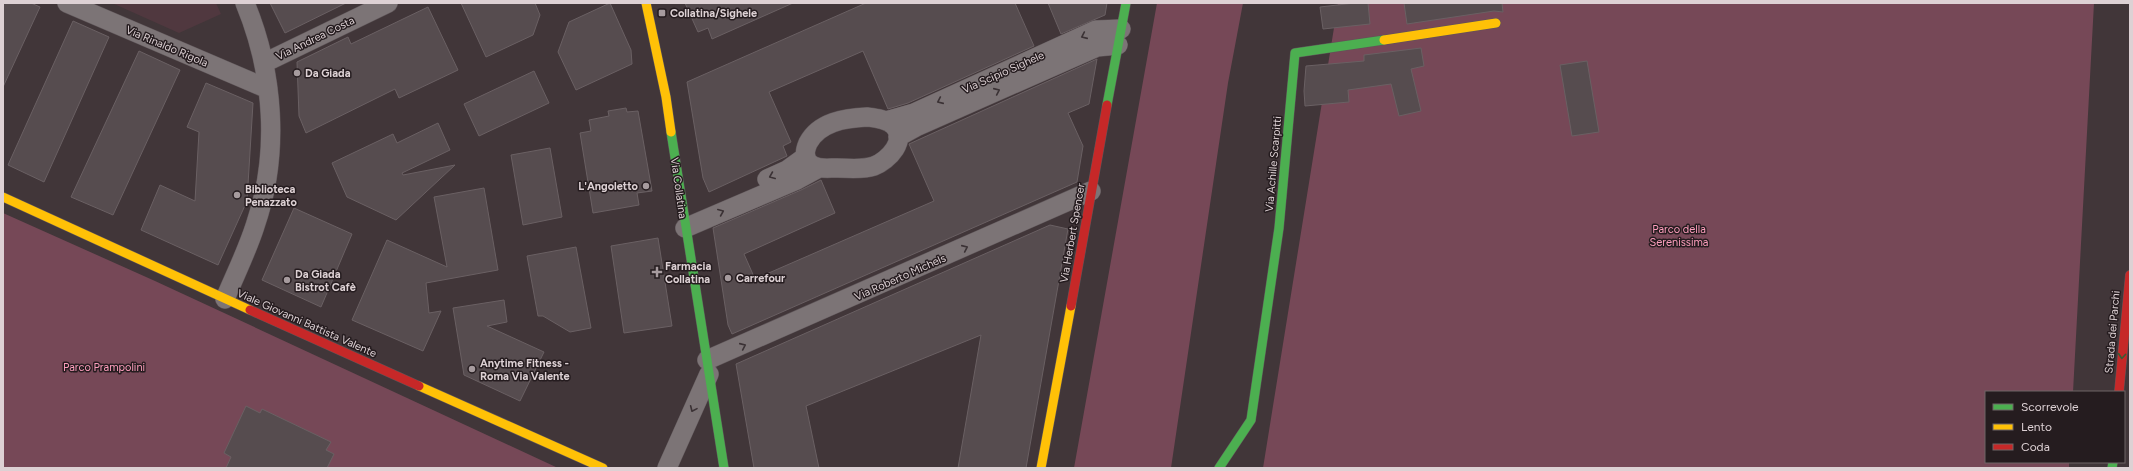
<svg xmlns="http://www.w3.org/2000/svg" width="2133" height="471" font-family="Figtree,sans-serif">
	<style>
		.built { fill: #50383f }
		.green { fill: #764857 }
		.building { fill: #564c4f; stroke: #6a6063 }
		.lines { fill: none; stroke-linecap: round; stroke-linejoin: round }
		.street-casing { stroke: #5e5558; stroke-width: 20 }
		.fast-casing { stroke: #5e5558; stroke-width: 10 }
		.slow-casing { stroke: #5e5558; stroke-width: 10 }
		.jam-casing { stroke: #5e5558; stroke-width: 10 }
		.street { stroke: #7c7476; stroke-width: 19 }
		.fast { stroke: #4caf50; stroke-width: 9 }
		.slow { stroke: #ffc107; stroke-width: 9 }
		.jam { stroke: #c62828; stroke-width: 9 }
		.oneway { stroke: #3b3235 }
		.oneway2 { stroke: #375e35 }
		.poi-dot { fill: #a69b9e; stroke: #251c1f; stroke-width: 1.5 }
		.labels { text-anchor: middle; stroke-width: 3; stroke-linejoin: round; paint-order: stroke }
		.poi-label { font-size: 11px; font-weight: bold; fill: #ddd1d4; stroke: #251c1f; text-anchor: start }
		.street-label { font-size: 11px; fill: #ddd1d4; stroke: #251c1f }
		.park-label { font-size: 11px; fill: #fd9ebd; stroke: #251c1f }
	</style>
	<rect width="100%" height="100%" fill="#413639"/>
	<path class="built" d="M 112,3 L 216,3 L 221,14 L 179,33 Z"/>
	<path class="green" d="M 1157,3 L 1243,3 L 1228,83 L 1171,468 L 1074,468 Z
		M 1338,3 L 2094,3 L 2073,392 L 1986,392 L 1986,462 L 2069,462 L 2069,468 L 1263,468 Z
		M 3,213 L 155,281 L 558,468 L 3,468 Z"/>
	<path class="building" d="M 3,3 L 31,3 L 40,7 L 3,87 Z
		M 270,3 L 346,3 L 285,33 Z
		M 461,3 L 535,3 L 540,15 L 533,35 L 486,57 Z
		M 610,3 L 631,50 L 632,64 L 576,90 L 558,52 L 569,22 Z
		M 685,3 L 793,3 L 712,39 L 708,28 L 698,32 Z
		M 866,3 L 1015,3 L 1034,46 L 908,103 L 888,109 L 863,51 L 769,92 L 791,142 L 783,146 L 787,156 L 709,192 L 703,178 L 687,82 Z
		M 1048,3 L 1107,3 L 1105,15 L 1061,34 Z
		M 1355,3 L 1368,3 L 1370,24 L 1323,29 L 1320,7 Z
		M 1404,3 L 1502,3 L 1503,12 L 1494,11 L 1407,24 Z
		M 428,7 L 458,70 L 399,98 L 395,89 L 306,133 L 299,116 L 297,62 L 348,37 L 351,44 Z
		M 73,21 L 109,37 L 44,182 L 8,165 Z
		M 1421,48 L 1424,66 L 1411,69 L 1421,111 L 1399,116 L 1391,84 L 1348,90 L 1349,102 L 1305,106 L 1304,91 L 1306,66 L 1364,61 L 1364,55 Z
		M 139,51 L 180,70 L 113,215 L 71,197 Z
		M 1097,59 L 1089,104 L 1068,113 L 1083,146 L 1077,182 L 732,334 L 728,325 L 713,228 L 801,190 L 821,180 L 835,213 L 744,254 L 755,279 L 934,201 L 909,144 Z
		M 1587,61 L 1599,132 L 1572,136 L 1560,65 Z
		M 534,71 L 549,103 L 479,136 L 464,104 Z
		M 206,83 L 253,103 L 247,201 L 218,265 L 141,230 L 160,185 L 195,201 L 199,132 L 187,127 Z
		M 626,108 L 627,112 L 638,111 L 652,191 L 637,193 L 639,205 L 593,213 L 580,133 L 591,131 L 589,120 L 609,116 L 608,111 Z
		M 438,123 L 450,150 L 402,173 L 403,175 L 455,165 L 396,220 L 347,197 L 332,163 L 393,134 L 397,143 Z
		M 550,148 L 562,217 L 523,225 L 511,155 Z
		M 484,188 L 498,270 L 426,283 L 429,313 L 441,311 L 423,351 L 352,320 L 387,240 L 447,267 L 434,197 Z
		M 294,208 L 352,234 L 321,307 L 262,280 Z
		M 1050,225 L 1068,229 L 1026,468 L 958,468 L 981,335 L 806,406 L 819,468 L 754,468 L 736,364 Z
		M 658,238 L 672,326 L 624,333 L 611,246 Z
		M 576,247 L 591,328 L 570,332 L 543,316 L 538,316 L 527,256 Z
		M 504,300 L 507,322 L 487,326 L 544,352 L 520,401 L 464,375 L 453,308 Z
		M 246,406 L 260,413 L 262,409 L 331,442 L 326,450 L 334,454 L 327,468 L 226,468 L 231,457 L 224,453 Z"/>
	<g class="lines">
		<defs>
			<path id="street" d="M 67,3 L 268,89
				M 264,63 L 388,3
				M 867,117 C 875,118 886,119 893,125 C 909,139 888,161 874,166 C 863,170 849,168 837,168 C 826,168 816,170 808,162 C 804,155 805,150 808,143 C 819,122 845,118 867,117 Z
				M 886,121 L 914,113 L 1096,30 L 1121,29
				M 898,137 L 918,126 L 1097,47 L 1118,45
				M 767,179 L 787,170 L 805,157
				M 685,228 L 797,180 L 819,168
				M 225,299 C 235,275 247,251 255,226 C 280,154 274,73 245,3
				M 707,360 L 1091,191
				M 667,468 L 709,374"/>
			<path id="fast" d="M 1107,105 L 1126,3
				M 671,132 L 724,468
				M 1219,468 L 1251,420 L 1279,228 L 1295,53 L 1384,40
				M 2112,468 L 2113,462"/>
			<path id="slow" d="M 646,3 L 666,97 L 671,132
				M 1384,40 L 1496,23
				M 3,197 L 250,310
				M 419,386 L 603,468
				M 1041,468 L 1071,306"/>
			<path id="jam" d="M 1071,306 L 1107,105
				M 250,310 L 419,386
				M 2119,392 L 2130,275"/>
		</defs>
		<use href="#street" class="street-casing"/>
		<use href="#fast" class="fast-casing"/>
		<use href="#slow" class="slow-casing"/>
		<use href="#jam" class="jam-casing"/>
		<use href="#street" class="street"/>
		<use href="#fast" class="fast"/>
		<use href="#slow" class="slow"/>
		<use href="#jam" class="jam"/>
	</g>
	<defs><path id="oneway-chevron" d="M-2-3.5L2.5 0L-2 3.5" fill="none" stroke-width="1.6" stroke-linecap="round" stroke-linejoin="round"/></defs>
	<g class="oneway">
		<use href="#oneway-chevron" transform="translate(1084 36) rotate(156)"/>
		<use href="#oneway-chevron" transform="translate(997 91) rotate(-24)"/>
		<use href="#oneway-chevron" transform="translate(940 101) rotate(156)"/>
		<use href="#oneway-chevron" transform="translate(772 176) rotate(157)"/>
		<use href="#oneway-chevron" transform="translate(721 212) rotate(-23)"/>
		<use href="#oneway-chevron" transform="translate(965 248) rotate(-24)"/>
		<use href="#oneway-chevron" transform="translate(743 346) rotate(-24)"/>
		<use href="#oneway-chevron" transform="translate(693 409) rotate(114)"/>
	</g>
	<use class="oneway2" href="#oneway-chevron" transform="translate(2122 356) rotate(95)"/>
	<g class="poi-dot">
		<rect x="658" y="9" width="8" height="8" rx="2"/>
		<circle cx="297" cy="73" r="4"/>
		<circle cx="646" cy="186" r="4"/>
		<circle cx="237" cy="195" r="4"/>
		<path d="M655 266h4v4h4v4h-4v4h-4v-4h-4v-4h4z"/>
		<circle cx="728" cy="278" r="4"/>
		<circle cx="287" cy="280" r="4"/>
		<circle cx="472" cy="369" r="4"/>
	</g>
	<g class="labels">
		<g class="poi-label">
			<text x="670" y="17">Collatina/Sighele</text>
			<text x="305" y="77">Da Giada</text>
			<text x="638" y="190" text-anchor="end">L'Angoletto</text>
			<text x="245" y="193">Biblioteca<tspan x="245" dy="13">Penazzato</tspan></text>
			<text x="665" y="270">Farmacia<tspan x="665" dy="13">Collatina</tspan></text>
			<text x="295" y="278">Da Giada<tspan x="295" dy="13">Bistrot Cafè</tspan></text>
			<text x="736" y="282">Carrefour</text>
			<text x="480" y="367">Anytime Fitness -<tspan x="480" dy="13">Roma Via Valente</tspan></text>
		</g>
		<g class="street-label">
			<text transform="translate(315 38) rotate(-26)" y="4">Via Andrea Costa</text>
			<text transform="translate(167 46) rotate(23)" y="4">Via Rinaldo Rigola</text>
			<text transform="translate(1003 72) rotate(-24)" y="4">Via Scipio Sighele</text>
			<text transform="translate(1273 164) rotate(-85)" y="4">Via Achille Scarpitti</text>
			<text transform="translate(679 188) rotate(82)" y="4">Via Collatina</text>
			<text transform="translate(1072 233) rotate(-80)" y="4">Via Herbert Spencer</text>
			<text transform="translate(900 277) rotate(-24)" y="4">Via Roberto Michels</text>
			<text transform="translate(307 323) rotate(24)" y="4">Viale Giovanni Battista Valente</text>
			<text transform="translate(2112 332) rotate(-85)" y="4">Strada dei Parchi</text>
		</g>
		<g class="park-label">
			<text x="1679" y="233">Parco della<tspan x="1679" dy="13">Serenissima</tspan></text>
			<text x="104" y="371">Parco Prampolini</text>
		</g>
	</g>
	<rect width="2133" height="471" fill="none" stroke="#ddd1d4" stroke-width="8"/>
	<rect x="1985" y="391" width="140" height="72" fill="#251c1f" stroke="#6f6467"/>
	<rect x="1993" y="404" width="20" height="6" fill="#4caf50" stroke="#6f6467"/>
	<text x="2021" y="411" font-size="12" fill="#ddd1d4">Scorrevole</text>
	<rect x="1993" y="424" width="20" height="6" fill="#ffc107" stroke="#6f6467"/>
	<text x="2021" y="431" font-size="12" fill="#ddd1d4">Lento</text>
	<rect x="1993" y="444" width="20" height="6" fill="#c62828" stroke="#6f6467"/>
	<text x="2021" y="451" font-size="12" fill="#ddd1d4">Coda</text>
</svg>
